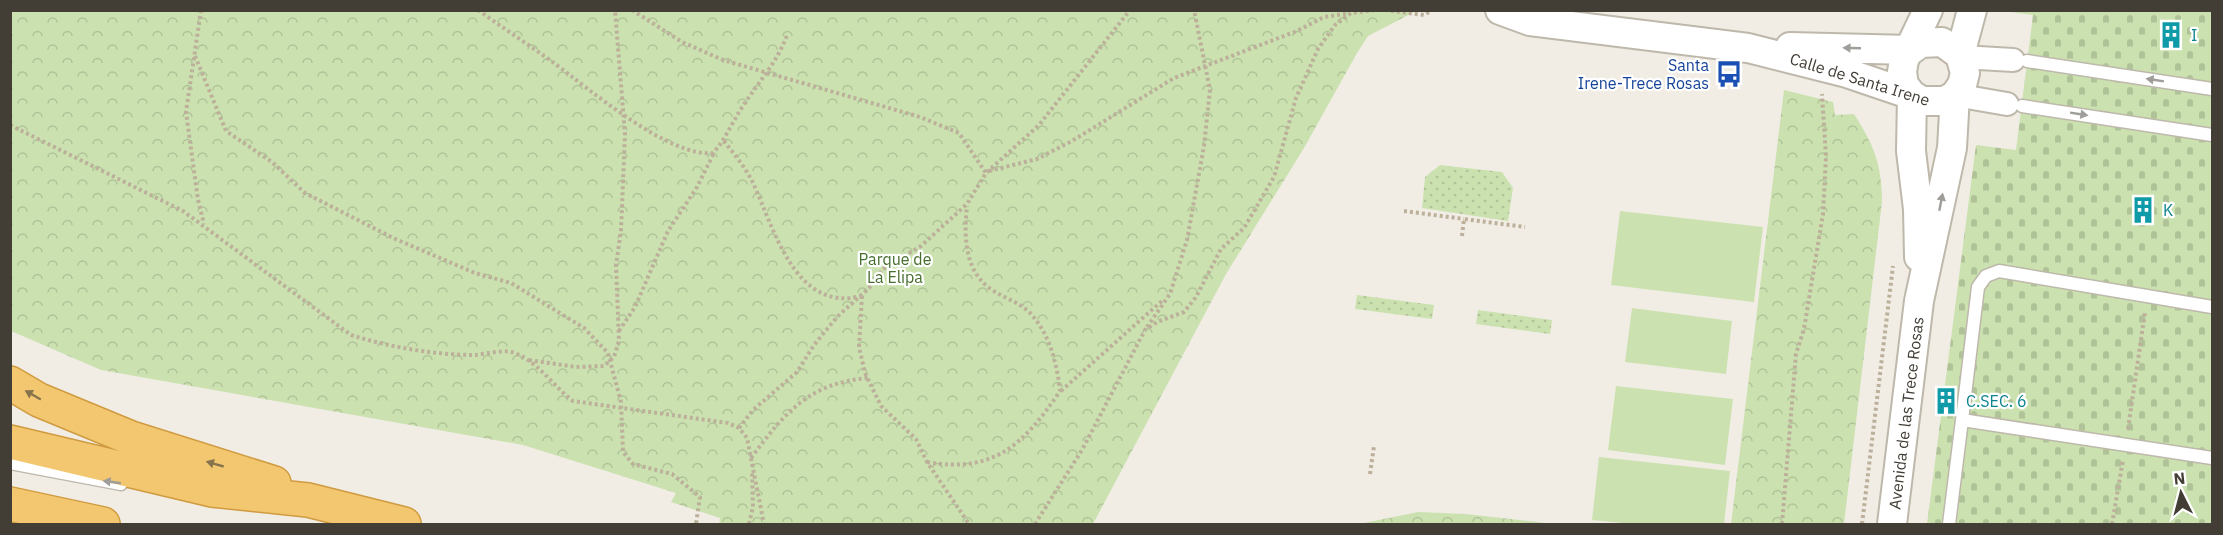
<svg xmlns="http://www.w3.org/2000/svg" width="2223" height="535" font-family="'IBM Plex Sans',sans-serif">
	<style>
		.grass { fill: url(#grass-dots) }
		.cemetery { fill: url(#cemetery-stones) }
		.park { fill: url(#park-crowns) }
		.pitch { fill: #cbe2b0 }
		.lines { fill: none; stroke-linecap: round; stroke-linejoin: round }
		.service-casing { stroke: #beb8ab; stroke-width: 15 }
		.minor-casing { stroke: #beb8ab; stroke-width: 26 }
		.tertiary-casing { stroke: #beb8ab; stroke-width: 32 }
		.motorway-casing { stroke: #d09b40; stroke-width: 36 }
		.path { stroke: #bcb09b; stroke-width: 4; stroke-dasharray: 3 3; stroke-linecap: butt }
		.service { stroke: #fff; stroke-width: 12 }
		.minor { stroke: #fff; stroke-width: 22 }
		.tertiary { stroke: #fff; stroke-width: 28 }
		.motorway { stroke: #f2c76f; stroke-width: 33 }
		.oneway { fill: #a09e9a }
		.oneway2 { fill: #88744c }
		.labels { text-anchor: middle; stroke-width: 4.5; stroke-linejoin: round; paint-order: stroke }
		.culture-label { font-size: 16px; fill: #0d838f; stroke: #fff; text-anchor: start }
		.transit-label { font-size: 16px; fill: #164399; stroke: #fff; text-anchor: end }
		.street-label { font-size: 16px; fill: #423d35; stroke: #fff }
		.park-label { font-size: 16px; fill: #466f2d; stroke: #fff }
	</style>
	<defs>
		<pattern id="grass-dots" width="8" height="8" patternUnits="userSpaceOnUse" patternTransform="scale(1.5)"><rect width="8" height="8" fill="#cbe2b0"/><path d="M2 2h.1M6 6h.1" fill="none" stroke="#b0c398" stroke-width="1.8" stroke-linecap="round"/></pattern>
		<pattern id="cemetery-stones" width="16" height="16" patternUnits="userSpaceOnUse" patternTransform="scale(1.5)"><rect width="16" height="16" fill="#cbe2b0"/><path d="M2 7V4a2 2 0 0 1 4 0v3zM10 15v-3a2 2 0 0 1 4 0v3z" fill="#b0c398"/></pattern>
		<pattern id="park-crowns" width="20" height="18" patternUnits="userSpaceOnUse" patternTransform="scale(1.5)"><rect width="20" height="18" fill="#cbe2b0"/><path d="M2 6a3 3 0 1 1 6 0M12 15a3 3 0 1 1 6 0" fill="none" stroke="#b0c398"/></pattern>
	</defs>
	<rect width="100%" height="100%" fill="#f1ede5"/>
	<path class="grass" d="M 1440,165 L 1502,172 L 1513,188 L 1508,221 L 1422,208 L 1425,177 Z
		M 1357,295 L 1434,305 L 1432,319 L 1355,309 Z
		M 1478,310 L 1552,320 L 1550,334 L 1476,324 Z"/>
	<path class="cemetery" d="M 2003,11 L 2212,11 L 2212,524 L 1927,524 L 1976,145 L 2016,150 L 2033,15 Z"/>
	<path class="park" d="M 11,10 L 1416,10 L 1416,11 L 1368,36 L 1357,53 L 1304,148 L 1226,274 L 1093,524 L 719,524 L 720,518 L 671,502 L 676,493 L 523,445 L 101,370 L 11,331 Z
		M 1784,90 L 1833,102 L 1835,115 L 1854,114 C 1874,145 1882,165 1882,202 L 1844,524 L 1731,524 Z
		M 1418,512 L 1466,514 L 1554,524 L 1359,524 Z"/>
	<path class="pitch" d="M 1620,211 L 1763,227 L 1754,302 L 1611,285 Z
		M 1632,308 L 1732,321 L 1726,374 L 1625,362 Z
		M 1616,386 L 1733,399 L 1725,465 L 1608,450 Z
		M 1599,457 L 1730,471 L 1724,524 L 1634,524 L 1592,520 Z"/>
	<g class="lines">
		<defs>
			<path id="service" d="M 2027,61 L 2212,89
				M 2022,106 L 2212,135
				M 1962,420 L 1978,287 L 1986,276 L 1999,271 L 2212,307
				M 10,463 L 121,484
				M 1949,524 L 1962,420 L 2212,458"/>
			<path id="minor" d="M 1962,57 L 2013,60
				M 1955,95 L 2007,104"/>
			<path id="tertiary" d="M 1500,10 L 1530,21 L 1748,48 L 1847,73 L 1912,95 L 1922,101 L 1945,101 L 1955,95
				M 1790,47 L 1911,50
				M 1960,55 L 1972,10
				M 1919,257 L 1918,209 L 1911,151 L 1912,95 L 1904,85 L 1902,72 L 1904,60 L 1928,10
				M 1892,524 L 1919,301 L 1952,148 L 1955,95 L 1962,85 L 1965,73 L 1960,55 L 1942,42 L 1921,43 L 1911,50"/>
			<path id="motorway" d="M 10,383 L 39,400 L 131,438 L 274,483
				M 10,442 L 212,490 L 308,500 L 404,524
				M 10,504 L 103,524"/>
		</defs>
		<use href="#service" class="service-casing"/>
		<use href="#minor" class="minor-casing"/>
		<use href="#tertiary" class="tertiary-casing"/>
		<use href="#motorway" class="motorway-casing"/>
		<path class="path" d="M 201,10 L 186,112 L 198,200 L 204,224
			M 478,10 C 503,28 529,45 554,63 C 589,89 670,158 713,153 C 726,139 732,122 743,106 C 759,81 777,63 787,35
			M 632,10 L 682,42 L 723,60 L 920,117 L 959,133 L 986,173
			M 1385,10 L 1424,15 L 1432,10
			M 195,56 L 226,131 L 272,162 L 305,193 L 393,238 L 475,273 L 511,283 L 584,328 L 608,353 L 621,402 L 623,452 L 633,464 L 672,474 L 700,497 L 696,524
			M 10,125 L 183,211 L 351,335 C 389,347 435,355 475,355 C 488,354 505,348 517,354 C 540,364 553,386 573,401 L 728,423 L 739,428 L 747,438 L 764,524
			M 724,141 C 734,154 746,168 753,183 C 774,228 795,313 861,296
			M 989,171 L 1037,159 L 1072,141 L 1174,78 L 1297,31 L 1324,17 L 1350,13
			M 1404,211 L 1464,219
			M 1462,236 L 1464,219 L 1525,227
			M 862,296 L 859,347 L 865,373 L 881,406 L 916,439 L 927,462 L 969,524
			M 1147,327 L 1170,294 L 1187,240 L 1204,146 L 1210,90 L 1194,10
			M 619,331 L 635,307 L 668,231 L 697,187 L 714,153
			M 529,360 L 576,367 L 604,366 L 614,357 L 619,341 L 616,265 L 621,231 L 625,134 L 615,10
			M 1061,391 L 1163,300
			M 739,428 L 753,410 L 797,372 L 814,345 L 837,317 L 869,288 L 883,269 L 921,246 L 967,204 L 986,173 L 1039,125 L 1130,10
			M 2128,429 L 2145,312
			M 751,458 C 784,414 808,383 868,378
			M 927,462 C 995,474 1025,443 1060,391 C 1057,364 1050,335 1031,314 C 1019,301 1002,298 988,287 C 964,268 964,234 967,206
			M 1370,474 L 1374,446
			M 749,524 L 753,507 L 752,472
			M 1035,524 L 1082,450 L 1145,330 L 1157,322 L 1184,312 L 1196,297 L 1221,249 L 1244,228 L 1274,177 L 1296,98 L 1318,49 L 1335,25 L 1351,13 L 1375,10
			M 1782,524 L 1796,354 L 1804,329 L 1823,214 L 1826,157 L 1822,94
			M 1862,524 L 1893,266
			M 2112,524 L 2123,460"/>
		<use href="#service" class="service"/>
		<use href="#minor" class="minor"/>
		<use href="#tertiary" class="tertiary"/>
		<use href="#motorway" class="motorway"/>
	</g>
	<defs><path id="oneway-solid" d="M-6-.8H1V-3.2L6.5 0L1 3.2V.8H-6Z" transform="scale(1.5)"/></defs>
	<g class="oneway">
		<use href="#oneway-solid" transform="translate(1852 48) rotate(-178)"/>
		<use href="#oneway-solid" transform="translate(2155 80) rotate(-171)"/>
		<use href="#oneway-solid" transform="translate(2079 114) rotate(9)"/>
		<use href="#oneway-solid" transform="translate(1941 202) rotate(-79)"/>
		<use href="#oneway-solid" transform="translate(112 482) rotate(-172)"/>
	</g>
	<g class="oneway2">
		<use href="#oneway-solid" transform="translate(33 395) rotate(-150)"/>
		<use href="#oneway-solid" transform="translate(215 464) rotate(-164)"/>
	</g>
	<defs>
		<symbol id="building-bare" viewBox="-9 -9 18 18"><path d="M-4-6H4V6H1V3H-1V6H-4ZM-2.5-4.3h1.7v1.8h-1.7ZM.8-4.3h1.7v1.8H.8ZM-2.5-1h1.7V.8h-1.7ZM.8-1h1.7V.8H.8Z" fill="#0f9aa8" stroke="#fff" stroke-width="2.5" paint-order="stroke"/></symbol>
		<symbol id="bus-bare" viewBox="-9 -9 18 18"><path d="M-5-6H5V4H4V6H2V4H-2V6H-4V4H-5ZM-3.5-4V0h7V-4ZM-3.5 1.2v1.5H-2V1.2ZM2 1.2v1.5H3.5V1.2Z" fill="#1a4fb4" stroke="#fff" stroke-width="2.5" paint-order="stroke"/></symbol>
	</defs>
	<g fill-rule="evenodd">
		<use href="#building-bare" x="2152" y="16" width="38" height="38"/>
		<use href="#bus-bare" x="1710" y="55" width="38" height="38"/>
		<use href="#building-bare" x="2124" y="191" width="38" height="38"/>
		<use href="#building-bare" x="1927" y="382" width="38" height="38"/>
	</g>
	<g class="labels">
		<g class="culture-label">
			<text x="2191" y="41">I</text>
			<text x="2163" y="216">K</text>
			<text x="1966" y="407">C.SEC. 6</text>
		</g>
		<g class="transit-label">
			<text x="1709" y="71">Santa<tspan x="1709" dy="18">Irene-Trece Rosas</tspan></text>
		</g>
		<g class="street-label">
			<text transform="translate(1860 79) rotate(17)" y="6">Calle de Santa Irene</text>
			<text transform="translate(1906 413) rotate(-83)" y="6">Avenida de las Trece Rosas</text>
		</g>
		<g class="park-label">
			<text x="895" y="265">Parque de<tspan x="895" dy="18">La Elipa</tspan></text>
		</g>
	</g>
	<rect width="2223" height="535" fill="none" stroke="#423d35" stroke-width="24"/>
	<g transform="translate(2181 493) rotate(354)" stroke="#ffffff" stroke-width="4.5" paint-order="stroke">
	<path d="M0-4.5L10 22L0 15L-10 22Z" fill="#423d35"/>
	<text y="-9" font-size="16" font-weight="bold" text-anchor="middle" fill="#423d35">N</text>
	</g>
</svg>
